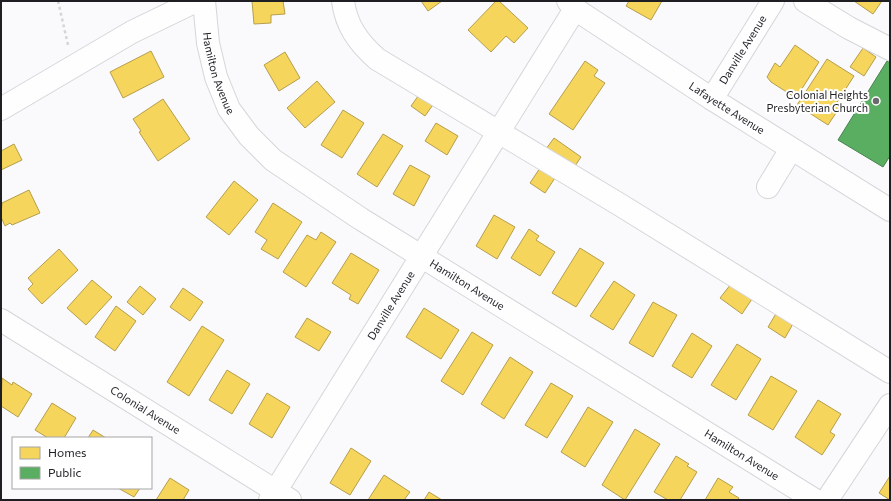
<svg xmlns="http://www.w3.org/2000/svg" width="891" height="501" font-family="Commissioner,sans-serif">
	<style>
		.homes { fill: #f6d55c; stroke: #b59e4b }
		.public { fill: #5aae61; stroke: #48834e }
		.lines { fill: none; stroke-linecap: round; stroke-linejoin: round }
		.minor-casing { stroke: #d6d6da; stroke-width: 24 }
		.path { stroke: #d5d5d5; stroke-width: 2.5; stroke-dasharray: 3 3; stroke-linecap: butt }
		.minor { stroke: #fefeff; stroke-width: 22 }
		.poi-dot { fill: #6b6b6f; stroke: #fff; stroke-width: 1.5 }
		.labels { text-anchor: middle; stroke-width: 4; stroke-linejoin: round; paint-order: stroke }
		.street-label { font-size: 11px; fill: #1e1e23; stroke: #fff }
		.poi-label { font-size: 11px; fill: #1e1e23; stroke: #fff; text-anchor: end }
	</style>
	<rect width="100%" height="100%" fill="#fafafd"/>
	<path class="homes" d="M 252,1 L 283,1 L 285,14 L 271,15 L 271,23 L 254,24 Z
		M 421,1 L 442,1 L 428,11 Z
		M 496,1 L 499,1 L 528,28 L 514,43 L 506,36 L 491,52 L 468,30 Z
		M 629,1 L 662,1 L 651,20 L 626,6 Z
		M 854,1 L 882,1 L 873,14 Z
		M 795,45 L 819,62 L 796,98 L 771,82 L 767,77 L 775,63 L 780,67 Z
		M 863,48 L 876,57 L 864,76 L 850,67 Z
		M 151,51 L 164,77 L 123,98 L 110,72 Z
		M 285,52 L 300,78 L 279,91 L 264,65 Z
		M 827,59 L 854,76 L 836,104 L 840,107 L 828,125 L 797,105 Z
		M 585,61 L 598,70 L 594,76 L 605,83 L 573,130 L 549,114 Z
		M 317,81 L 335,102 L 305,128 L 287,108 Z
		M 421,92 L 435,102 L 425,116 L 411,106 Z
		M 163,99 L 190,139 L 158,161 L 139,132 L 141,131 L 133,119 Z
		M 343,110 L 364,123 L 342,158 L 321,145 Z
		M 436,123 L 458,136 L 447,155 L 425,141 Z
		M 383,134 L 403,146 L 377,187 L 357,174 Z
		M 554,138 L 581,157 L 571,172 L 543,153 Z
		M 14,144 L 22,160 L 1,170 L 1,151 Z
		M 410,165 L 430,176 L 414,206 L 393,194 Z
		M 540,168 L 555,178 L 545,193 L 530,183 Z
		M 234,181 L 258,200 L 229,235 L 206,217 Z
		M 29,190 L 40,213 L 12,225 L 10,223 L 5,226 L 1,217 L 2,203 Z
		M 273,203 L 302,222 L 278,259 L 261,249 L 267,240 L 255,232 Z
		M 494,215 L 515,227 L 497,259 L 476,246 Z
		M 529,229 L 539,236 L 536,240 L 555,252 L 540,276 L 511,258 Z
		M 321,232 L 336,242 L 306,287 L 283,272 L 307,235 L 316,240 Z
		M 580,248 L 604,263 L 576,307 L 552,293 Z
		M 59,249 L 78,270 L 42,304 L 28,289 L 33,284 L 28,278 Z
		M 351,253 L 379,270 L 358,304 L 349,299 L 351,295 L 332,283 Z
		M 92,280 L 112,297 L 86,325 L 67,308 Z
		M 614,281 L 635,295 L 613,330 L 590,316 Z
		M 731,284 L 752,299 L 742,314 L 720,298 Z
		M 140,286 L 156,299 L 143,315 L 127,302 Z
		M 183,288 L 203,302 L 190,321 L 170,307 Z
		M 653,302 L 677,315 L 653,357 L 629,343 Z
		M 116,306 L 136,321 L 115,351 L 95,337 Z
		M 424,308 L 459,330 L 441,359 L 406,337 Z
		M 777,312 L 794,322 L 785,338 L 768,327 Z
		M 307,318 L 331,332 L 319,351 L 295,337 Z
		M 202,326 L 224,340 L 189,396 L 167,382 Z
		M 472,332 L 493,345 L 463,395 L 441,381 Z
		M 692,333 L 712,346 L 692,378 L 672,366 Z
		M 737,344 L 761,359 L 736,400 L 711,385 Z
		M 510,357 L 533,372 L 504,419 L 481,404 Z
		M 227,370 L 250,384 L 232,414 L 209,400 Z
		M 771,376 L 797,391 L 773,430 L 748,415 Z
		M 2,378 L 12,385 L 13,382 L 32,394 L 18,417 L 1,406 Z
		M 551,383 L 573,396 L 547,438 L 525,425 Z
		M 267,393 L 290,407 L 272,438 L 249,424 Z
		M 818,400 L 841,414 L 830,432 L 835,435 L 822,455 L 795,437 Z
		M 52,403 L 76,418 L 64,438 L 48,438 L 35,430 Z
		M 588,407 L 613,422 L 585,467 L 561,452 Z
		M 635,429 L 660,444 L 625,500 L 602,485 Z
		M 93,430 L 106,438 L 88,438 Z
		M 351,448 L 371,461 L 350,495 L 330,483 Z
		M 676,456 L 689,464 L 687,466 L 697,472 L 680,500 L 668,500 L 654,492 Z
		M 384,475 L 410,492 L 404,500 L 368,500 Z
		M 890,476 L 890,500 L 879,493 Z
		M 170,478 L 189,490 L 183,500 L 156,500 Z
		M 718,478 L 733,487 L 729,492 L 739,498 L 738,500 L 705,500 Z
		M 118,488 L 140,488 L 134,497 Z
		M 429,492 L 442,500 L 424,500 Z"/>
	<path class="public" d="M 887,61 L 890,63 L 890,156 L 883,167 L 838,140 Z"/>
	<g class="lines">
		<defs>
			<g id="minor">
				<path id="s1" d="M 204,1 L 208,43 L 216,77 L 229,109 L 249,136 L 273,160 L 361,219 L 815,500"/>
				<path d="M 343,1 C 346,26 359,43 377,59 L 622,206 L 890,372"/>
				<path id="s2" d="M 568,1 L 575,9 L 712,99 L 890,210"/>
				<path d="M 805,1 L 849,28 L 890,49"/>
				<path id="s3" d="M 712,99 L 773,1"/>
				<path d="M 1,109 L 132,32 L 196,1"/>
				<path d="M 768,187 L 791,149"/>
				<path id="s4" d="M 1,320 L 290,500"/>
				<path id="s5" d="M 270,500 L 575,9"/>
				<path d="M 827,500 L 890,405"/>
			</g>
		</defs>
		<use href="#minor" class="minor-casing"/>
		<path class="path" d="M 58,1 L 68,45"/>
		<use href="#minor" class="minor"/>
	</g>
	<circle class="poi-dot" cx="876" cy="101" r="4"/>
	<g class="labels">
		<g class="street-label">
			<text dy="4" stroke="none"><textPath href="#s3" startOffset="58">Danville Avenue</textPath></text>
			<text dy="4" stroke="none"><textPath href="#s1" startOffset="74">Hamilton Avenue</textPath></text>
			<text dy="4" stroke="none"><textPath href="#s2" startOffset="192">Lafayette Avenue</textPath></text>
			<text dy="4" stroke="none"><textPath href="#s1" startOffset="410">Hamilton Avenue</textPath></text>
			<text dy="4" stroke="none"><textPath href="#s5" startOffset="229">Danville Avenue</textPath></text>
			<text dy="4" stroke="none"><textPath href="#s4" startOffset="170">Colonial Avenue</textPath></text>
			<text dy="4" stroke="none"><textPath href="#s1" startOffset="733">Hamilton Avenue</textPath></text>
		</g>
		<g class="poi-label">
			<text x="868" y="99">Colonial Heights<tspan x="868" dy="13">Presbyterian Church</tspan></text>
		</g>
	</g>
	<rect width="891" height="501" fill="none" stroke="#1e1e23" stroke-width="4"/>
	<rect x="12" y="437" width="140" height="52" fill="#ffffff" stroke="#a5a5a7"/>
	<rect x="20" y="447" width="20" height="12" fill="#f6d55c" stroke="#a5a5a7"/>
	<text x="48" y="457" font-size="12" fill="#1e1e23">Homes</text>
	<rect x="20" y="467" width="20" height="12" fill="#5aae61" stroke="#a5a5a7"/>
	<text x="48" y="477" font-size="12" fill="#1e1e23">Public</text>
</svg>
